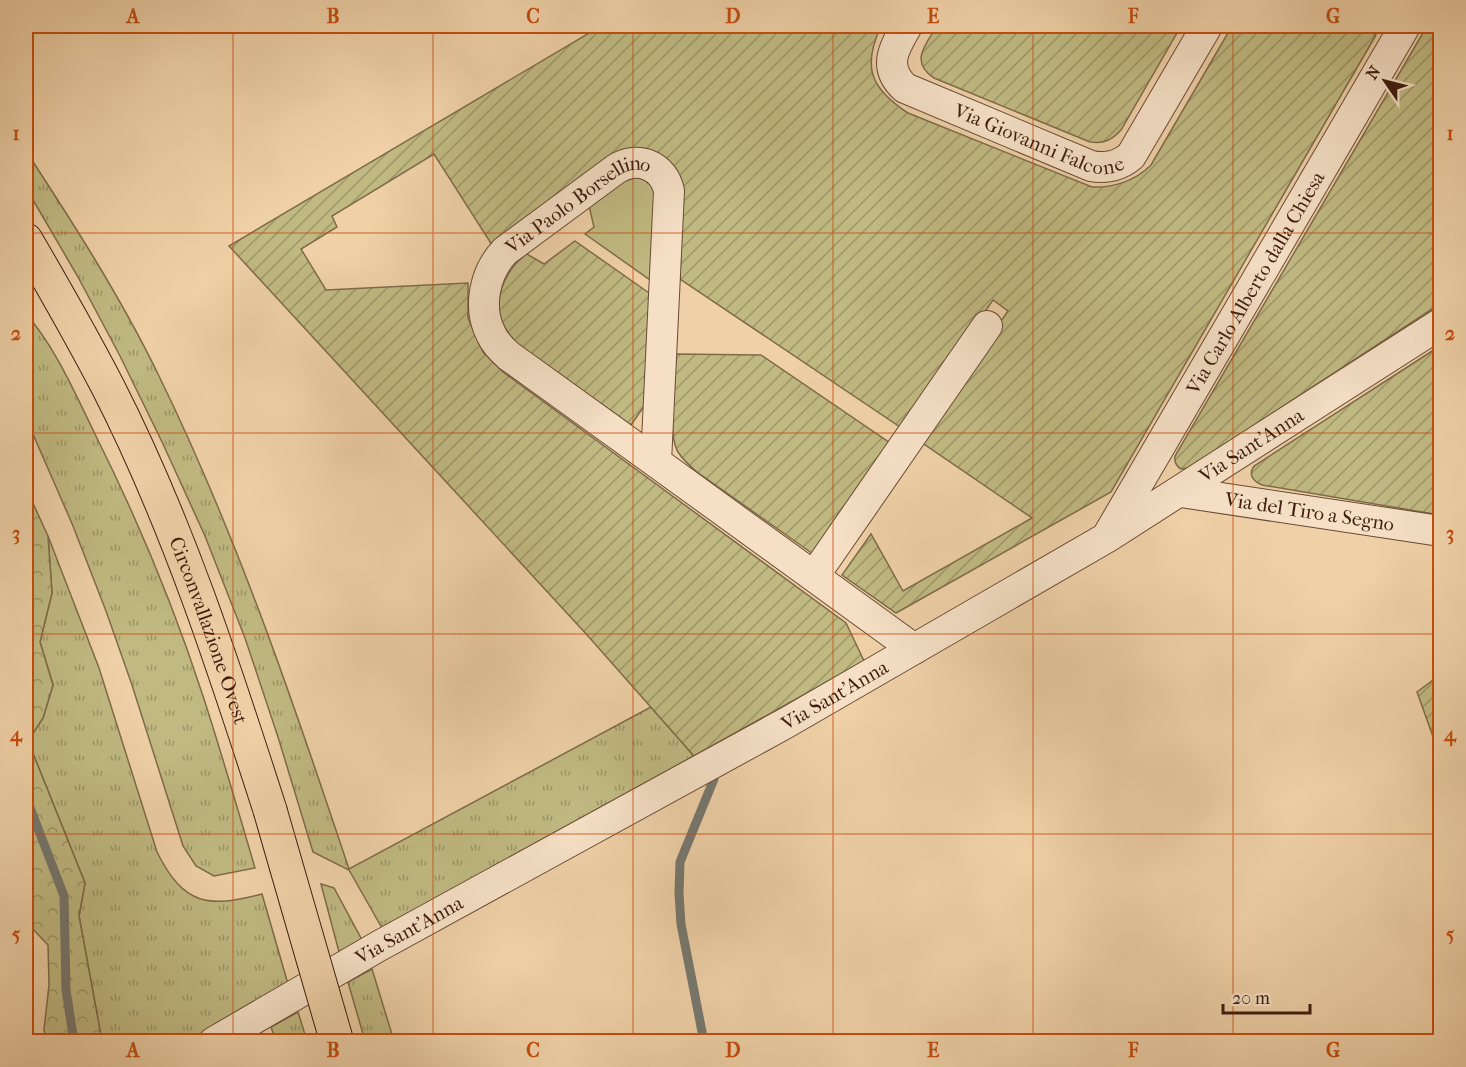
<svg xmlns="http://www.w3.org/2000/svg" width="1466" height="1067" font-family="'IM FELL French Canon',serif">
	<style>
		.grass { fill: url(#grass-tufts); stroke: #7f6b48; stroke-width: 1.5 }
		.forest { fill: url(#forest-crowns); stroke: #7f6b48; stroke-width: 1.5 }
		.park { fill: #c0b982; stroke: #7f6b48; stroke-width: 1.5 }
		.garden { fill: url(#garden-furrows); stroke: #7f6b48; stroke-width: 1.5 }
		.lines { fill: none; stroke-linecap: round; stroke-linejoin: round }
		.stream { stroke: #76786f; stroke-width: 9 }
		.minor-casing { stroke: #6a4a35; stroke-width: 32 }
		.highway-casing { stroke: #3e1d0f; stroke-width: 35 }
		.minor { stroke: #f5e0c6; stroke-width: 30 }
		.highway { stroke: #efd0a7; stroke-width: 33 }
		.highway-bridge-casing { stroke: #3e1d0f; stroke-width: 35; stroke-linecap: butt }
		.highway-bridge { stroke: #efd0a7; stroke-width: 33 }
		.grid { fill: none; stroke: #c64d0d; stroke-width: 1.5; stroke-opacity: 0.55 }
		.labels { text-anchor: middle; stroke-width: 5; stroke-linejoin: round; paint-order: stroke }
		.street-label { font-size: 20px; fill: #3e1d0f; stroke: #f5e0c6 }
		.neatline { fill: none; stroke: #c64d0d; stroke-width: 2 }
		.grid-label { font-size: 20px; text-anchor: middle; font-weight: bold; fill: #c64d0d }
	</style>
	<defs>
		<pattern id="grass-tufts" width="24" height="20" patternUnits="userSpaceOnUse" patternTransform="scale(1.5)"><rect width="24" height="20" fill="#c0b982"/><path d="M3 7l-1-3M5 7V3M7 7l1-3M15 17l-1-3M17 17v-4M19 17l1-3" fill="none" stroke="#9d9669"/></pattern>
		<pattern id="forest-crowns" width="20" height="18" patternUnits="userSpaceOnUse" patternTransform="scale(1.5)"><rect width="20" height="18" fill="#c0b982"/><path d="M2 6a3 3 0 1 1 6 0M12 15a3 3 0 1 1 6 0" fill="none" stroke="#9d9669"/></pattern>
		<pattern id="garden-furrows" width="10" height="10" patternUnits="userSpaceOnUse" patternTransform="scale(1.5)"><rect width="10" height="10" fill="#c0b982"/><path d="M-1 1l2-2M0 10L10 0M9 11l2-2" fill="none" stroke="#9d9669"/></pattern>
	</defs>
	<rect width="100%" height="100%" fill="#efd0a7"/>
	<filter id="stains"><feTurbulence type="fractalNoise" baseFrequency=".00333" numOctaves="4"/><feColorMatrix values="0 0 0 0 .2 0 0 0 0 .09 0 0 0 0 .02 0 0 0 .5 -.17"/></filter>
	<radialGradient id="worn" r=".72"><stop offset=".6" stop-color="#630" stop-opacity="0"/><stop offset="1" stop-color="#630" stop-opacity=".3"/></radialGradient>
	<path class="grass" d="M 26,151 C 73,223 120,296 158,374 C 236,533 293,701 349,869 L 651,707 L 694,756 L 382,928 L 349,870 L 313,852 L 278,737 L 245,638 L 205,536 L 163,444 L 120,356 L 78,277 L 26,188 Z
		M 26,314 C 54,345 75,393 94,432 C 136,516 173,604 202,693 C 221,751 238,810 255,868 L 214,876 L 196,866 L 183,846 L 132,685 L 106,611 L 73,526 L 26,418 Z
		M 48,536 L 99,668 L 157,852 C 184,906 208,908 262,894 L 288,984 L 188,1041 L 102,1041 L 79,916 L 85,883 L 28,741 L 43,718 L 53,685 L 40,642 L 52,593 Z
		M 321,884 L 334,888 L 362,940 L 339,952 Z
		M 372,969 L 394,1041 L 365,1041 L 348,982 Z
		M 298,1012 L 307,1041 L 276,1041 L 271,1027 Z"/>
	<path class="forest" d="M 26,488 L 48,536 L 52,593 L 40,642 L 53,685 L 43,718 L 28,741 L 85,883 L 79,916 L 102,1041 L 47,1041 L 44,1030 L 49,985 L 48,945 L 30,926 L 29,894 L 26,882 Z"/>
	<path class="park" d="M 638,177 L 650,182 L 655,193 L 653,282 L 585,234 L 594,227 L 589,206 L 622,182 Z"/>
	<path class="garden" d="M 601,26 L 881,26 C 862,67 870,88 908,113 L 1092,187 C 1113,188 1135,181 1151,165 L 1232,26 L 1360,26 L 1376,35 L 1111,492 L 896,613 L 842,575 L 871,534 L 903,591 L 1032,518 L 918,440 L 1008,311 L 993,300 L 903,429 L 680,279 L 683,197 L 649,150 L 642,148 L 628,150 L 492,245 L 434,154 L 332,216 L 337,227 L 301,249 L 326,290 L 468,283 L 468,318 L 483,352 L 503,372 L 846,623 L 864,661 L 694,756 L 588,636 L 229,246 Z
		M 937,26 L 1181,26 L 1121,130 C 1112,140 1104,144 1090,142 L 934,78 C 909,62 926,44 937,26 Z
		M 1427,26 L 1440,26 L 1440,304 L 1188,468 L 1181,469 C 1176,466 1174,462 1175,456 Z
		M 575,241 L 652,295 L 645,405 L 631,425 C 607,408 583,391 560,374 C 542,361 519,349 507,331 C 488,303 505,273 525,253 L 544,264 Z
		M 1440,346 L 1440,515 L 1262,485 C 1253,481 1248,475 1254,466 Z
		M 676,354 L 761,355 L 893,445 L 816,556 L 697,472 C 690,466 683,460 678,452 C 667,434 675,376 676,354 Z
		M 1440,675 L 1440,756 L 1417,692 Z"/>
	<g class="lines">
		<path class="stream" d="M 26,797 L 64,896 L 66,990 L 74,1042
			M 704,1042 L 681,924 L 679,894 L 680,862 L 714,779"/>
		<defs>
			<g id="minor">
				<path id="s1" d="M 907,26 C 894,48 882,67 905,88 L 1091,166 C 1107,169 1119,166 1131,156 L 1207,26"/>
				<path id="s2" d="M 656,462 L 509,356 C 502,350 495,343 491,334 C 477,307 485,272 505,251 L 616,169 C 638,155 664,166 669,191 L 656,462 L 914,649"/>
				<path id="s3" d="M 1181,492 L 1440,531"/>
				<path id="s4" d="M 1108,535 L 1405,26"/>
				<path d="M 814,576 L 987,326"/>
				<path id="s5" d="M 214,1042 L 379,946 L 786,723 L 1106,538 L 1440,324"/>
			</g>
			<g id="highway">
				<path id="s6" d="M 26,240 C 54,288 82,337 108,387 C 177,522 224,667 270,810"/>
			</g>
		</defs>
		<use href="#minor" class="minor-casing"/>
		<use href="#highway" class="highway-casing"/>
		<use href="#minor" class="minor"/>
		<use href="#highway" class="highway"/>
		<defs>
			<path id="highway-bridge" d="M 270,810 L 337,1042"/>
		</defs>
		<use href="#highway-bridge" class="highway-bridge-casing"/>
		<use href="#highway-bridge" class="highway-bridge"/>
	</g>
	<path class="grid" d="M 233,26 L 233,1042M 433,26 L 433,1042M 633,26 L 633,1042M 833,26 L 833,1042M 1033,26 L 1033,1042M 1233,26 L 1233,1042M 26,233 L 1440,233M 26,433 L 1440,433M 26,634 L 1440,634M 26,834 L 1440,834"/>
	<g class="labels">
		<g class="street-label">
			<text dy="7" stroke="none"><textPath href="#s1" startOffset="214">Via Giovanni Falcone</textPath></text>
			<text dy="7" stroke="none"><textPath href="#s2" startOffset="388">Via Paolo Borsellino</textPath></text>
			<text dy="7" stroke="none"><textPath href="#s4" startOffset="292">Via Carlo Alberto dalla Chiesa</textPath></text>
			<text dy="7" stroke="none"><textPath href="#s5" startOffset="1197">Via Sant'Anna</textPath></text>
			<text dy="7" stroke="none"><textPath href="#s3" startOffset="130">Via del Tiro a Segno</textPath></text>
			<text dy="7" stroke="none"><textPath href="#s6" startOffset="432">Circonvallazione Ovest</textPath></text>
			<text dy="7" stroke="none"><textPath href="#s5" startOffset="711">Via Sant'Anna</textPath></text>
			<text dy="7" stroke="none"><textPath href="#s5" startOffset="225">Via Sant'Anna</textPath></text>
		</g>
	</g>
	<rect width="1466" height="1067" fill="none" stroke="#efd0a7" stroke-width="66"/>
	<g transform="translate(1385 81) rotate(305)" stroke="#f5e0c6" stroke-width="4.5" paint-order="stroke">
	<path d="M0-4.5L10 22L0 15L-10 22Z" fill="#3e1d0f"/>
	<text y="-9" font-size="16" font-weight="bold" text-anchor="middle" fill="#3e1d0f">N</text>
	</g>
	<path d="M1223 1004v9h87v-9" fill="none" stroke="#3e1d0f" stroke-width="3"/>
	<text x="1232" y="1004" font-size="18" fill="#3e1d0f" stroke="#f5e0c6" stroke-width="4.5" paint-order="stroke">20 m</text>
	<rect x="33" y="33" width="1400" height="1001" class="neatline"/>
	<g class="grid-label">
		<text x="133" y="23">A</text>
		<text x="333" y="23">B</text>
		<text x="533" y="23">C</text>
		<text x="733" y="23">D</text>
		<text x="933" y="23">E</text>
		<text x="1133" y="23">F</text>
		<text x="1333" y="23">G</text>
		<text x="16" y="140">1</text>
		<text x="1450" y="140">1</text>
		<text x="16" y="340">2</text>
		<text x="1450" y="340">2</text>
		<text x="16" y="540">3</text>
		<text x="1450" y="540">3</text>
		<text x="16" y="741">4</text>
		<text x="1450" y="741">4</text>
		<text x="16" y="941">5</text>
		<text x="1450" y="941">5</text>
		<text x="133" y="1057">A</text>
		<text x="333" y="1057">B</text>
		<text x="533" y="1057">C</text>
		<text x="733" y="1057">D</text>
		<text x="933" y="1057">E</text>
		<text x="1133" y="1057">F</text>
		<text x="1333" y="1057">G</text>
	</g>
	<rect width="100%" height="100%" filter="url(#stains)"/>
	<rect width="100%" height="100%" fill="url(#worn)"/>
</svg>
